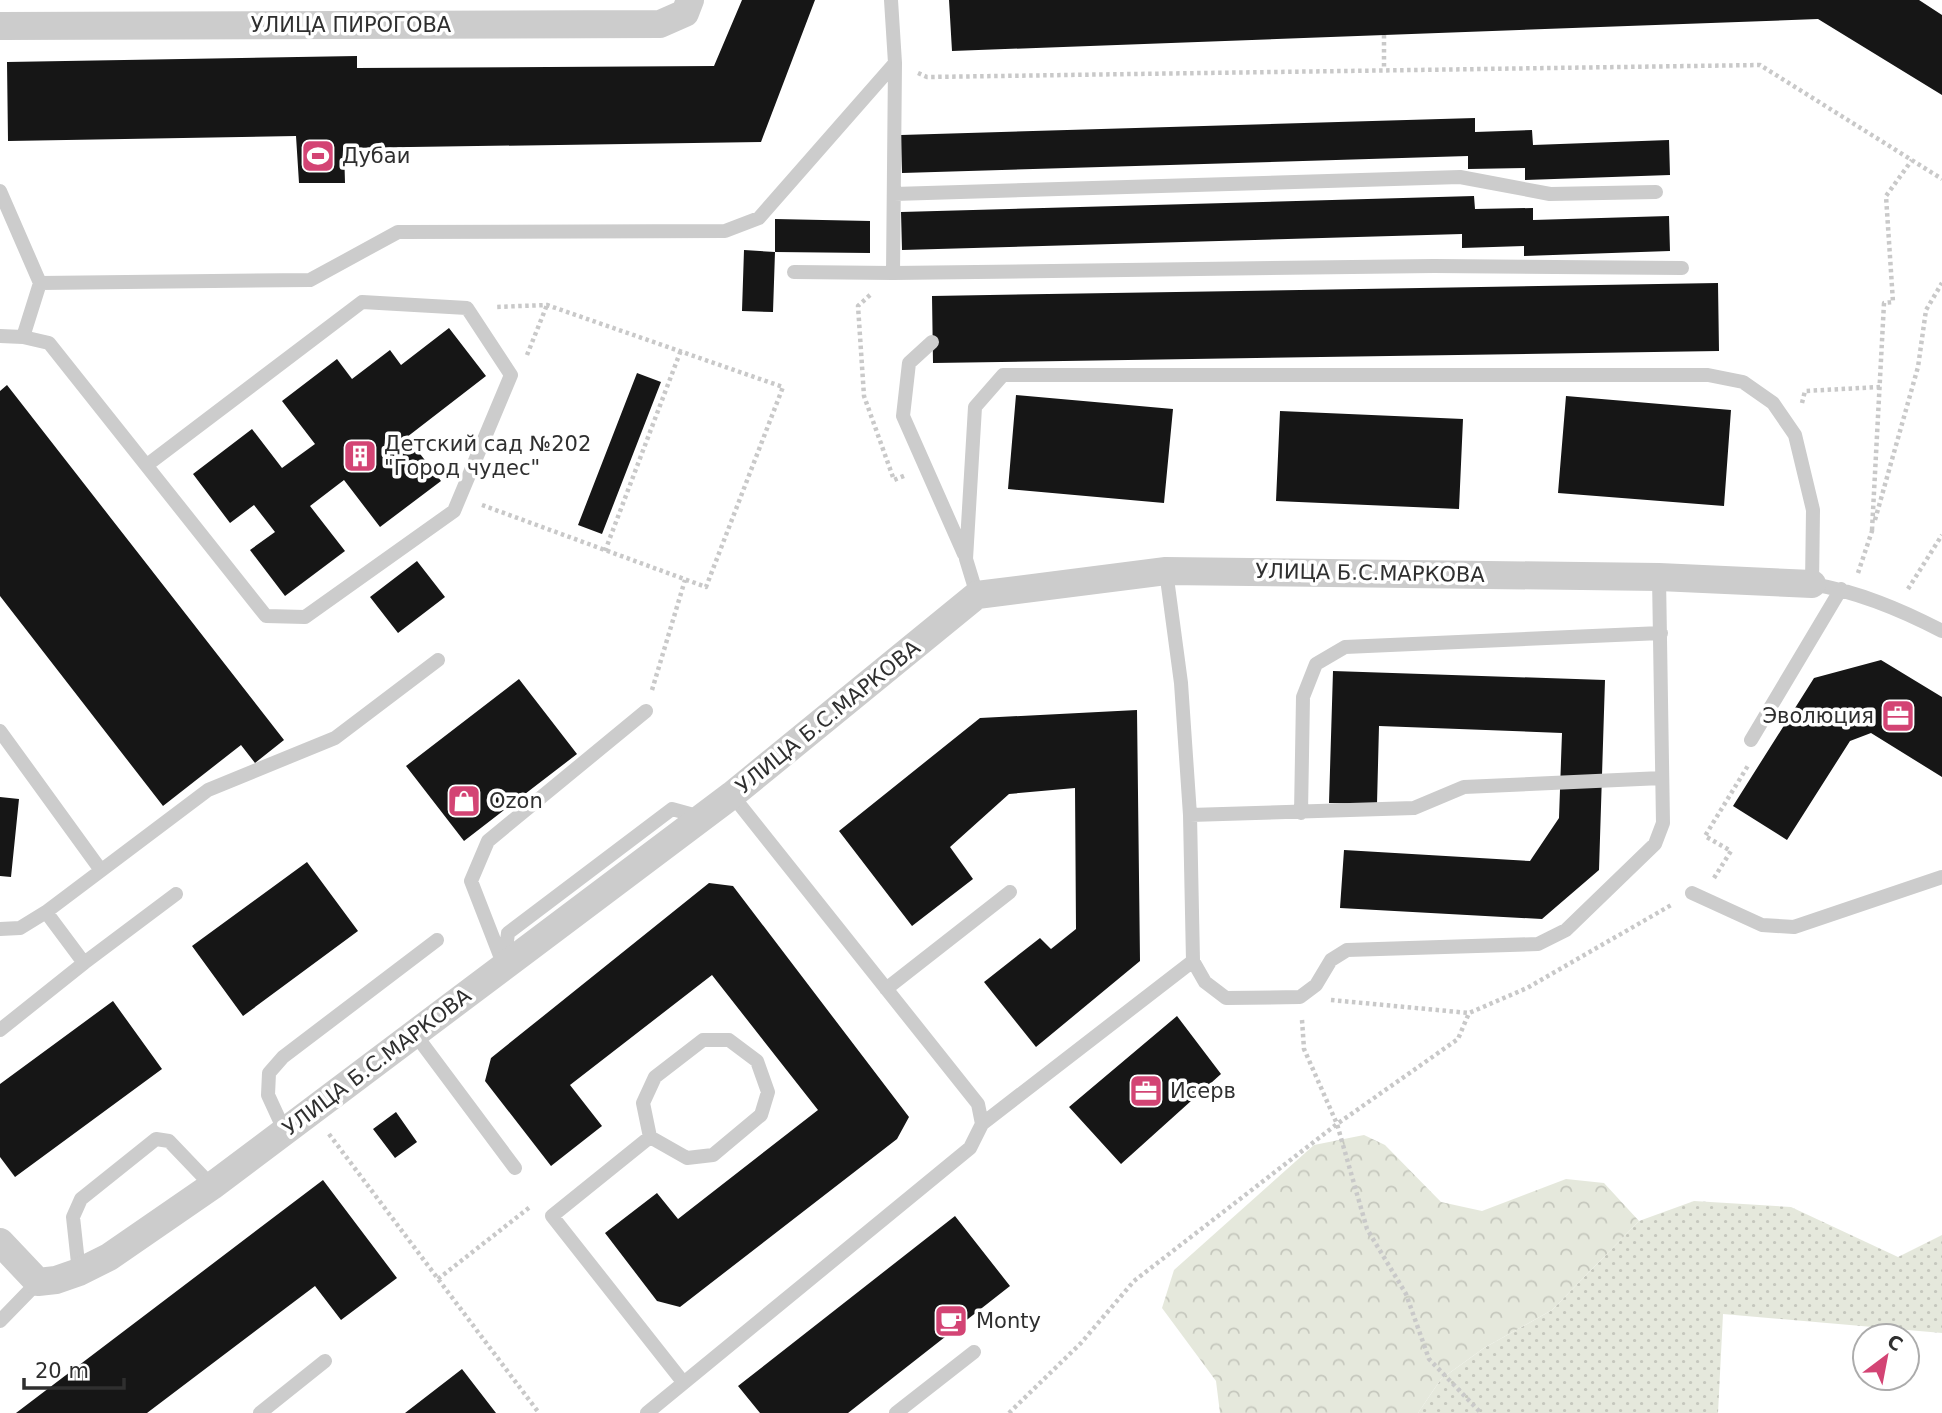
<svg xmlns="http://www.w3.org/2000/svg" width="1942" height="1413" font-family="'DejaVu Sans',sans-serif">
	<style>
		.grass { fill: url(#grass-dots) }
		.forest { fill: url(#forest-crowns) }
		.building { fill: #161616 }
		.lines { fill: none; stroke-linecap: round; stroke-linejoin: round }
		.path { stroke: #c9c9c9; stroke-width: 4.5; stroke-dasharray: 3.5 3.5; stroke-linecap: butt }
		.lane { stroke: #ccc; stroke-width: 14 }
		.street { stroke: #ccc; stroke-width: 28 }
		.labels { text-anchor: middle; stroke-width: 7; stroke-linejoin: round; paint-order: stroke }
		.street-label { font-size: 21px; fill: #2f2f2f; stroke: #fff }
		.poi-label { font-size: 21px; fill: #2f2f2f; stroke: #fff; text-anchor: start }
	</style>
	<defs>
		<pattern id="grass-dots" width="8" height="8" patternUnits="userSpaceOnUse" patternTransform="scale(1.75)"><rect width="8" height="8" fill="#e5e8dc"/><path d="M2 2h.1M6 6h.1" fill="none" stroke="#c5c7bd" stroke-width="1.8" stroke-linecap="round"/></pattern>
		<pattern id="forest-crowns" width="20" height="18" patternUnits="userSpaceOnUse" patternTransform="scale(1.75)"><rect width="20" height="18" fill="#e5e8dc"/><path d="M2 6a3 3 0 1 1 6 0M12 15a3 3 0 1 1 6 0" fill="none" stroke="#c5c7bd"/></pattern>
	</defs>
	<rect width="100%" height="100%" fill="#fff"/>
	<path class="grass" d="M 1694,1201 L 1791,1207 L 1898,1257 L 1942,1235 L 1942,1333 L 1723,1314 L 1718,1413 L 1418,1413 L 1441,1379 L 1484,1348 L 1552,1310 L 1639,1221 Z"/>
	<path class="forest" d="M 1364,1135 L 1385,1145 L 1441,1202 L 1482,1211 L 1566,1179 L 1604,1183 L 1639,1221 L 1552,1310 L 1484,1348 L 1441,1379 L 1418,1413 L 1220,1413 L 1216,1381 L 1162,1308 L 1174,1270 L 1314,1145 Z"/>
	<path class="building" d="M 742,0 L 815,0 L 761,142 L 344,148 L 345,183 L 299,183 L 296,136 L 8,141 L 7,62 L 357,56 L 357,68 L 714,66 Z
		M 949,0 L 1919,0 L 1942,15 L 1942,95 L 1818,19 L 952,51 Z
		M 1475,118 L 1475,132 L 1532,130 L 1533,145 L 1669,140 L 1670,175 L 1525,180 L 1525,168 L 1468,169 L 1468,156 L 902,173 L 901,135 Z
		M 1474,196 L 1475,209 L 1533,208 L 1533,220 L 1669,216 L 1670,251 L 1524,256 L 1524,246 L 1462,248 L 1462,234 L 902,250 L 901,212 Z
		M 775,219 L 870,221 L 870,253 L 775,252 Z
		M 744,250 L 775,252 L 773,312 L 742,311 Z
		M 1718,283 L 1719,351 L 933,363 L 932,296 Z
		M 449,328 L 486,376 L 407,437 L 441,481 L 380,527 L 344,480 L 310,506 L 345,551 L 285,596 L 250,550 L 275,532 L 254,505 L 230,523 L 193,474 L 252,429 L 282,468 L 315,444 L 282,401 L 337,359 L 352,379 L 390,350 L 401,365 Z
		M 637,373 L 661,382 L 602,534 L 578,525 Z
		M 7,385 L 284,740 L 255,763 L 241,745 L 163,806 L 0,596 L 0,391 Z
		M 1016,395 L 1173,409 L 1164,503 L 1008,489 Z
		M 1566,396 L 1731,410 L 1724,506 L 1558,493 Z
		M 1280,411 L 1463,419 L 1459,509 L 1276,501 Z
		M 417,561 L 445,597 L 398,633 L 370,597 Z
		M 1881,660 L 1942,697 L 1942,777 L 1871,733 L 1850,741 L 1787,840 L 1733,806 L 1814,678 Z
		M 1333,671 L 1605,680 L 1599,870 L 1542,919 L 1340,908 L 1344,850 L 1530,861 L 1559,818 L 1562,733 L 1379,726 L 1377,804 L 1329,803 Z
		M 519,679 L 577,754 L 464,841 L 406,766 Z
		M 1137,710 L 1140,961 L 1036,1047 L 984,982 L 1040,938 L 1051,949 L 1076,929 L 1075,788 L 1009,794 L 950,847 L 973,879 L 912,926 L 839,831 L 980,718 Z
		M 0,797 L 19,799 L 11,877 L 0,876 Z
		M 307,862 L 358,931 L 243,1016 L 192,946 Z
		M 709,883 L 733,886 L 909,1117 L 897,1139 L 680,1307 L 657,1301 L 605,1233 L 657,1193 L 678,1219 L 818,1110 L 712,975 L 570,1085 L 602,1126 L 551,1166 L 485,1081 L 491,1058 Z
		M 113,1001 L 162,1069 L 15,1177 L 0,1157 L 0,1084 Z
		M 1177,1016 L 1221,1074 L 1121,1164 L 1069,1107 Z
		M 396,1112 L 417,1142 L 395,1158 L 373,1129 Z
		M 323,1180 L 397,1278 L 341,1320 L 315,1286 L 147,1413 L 16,1413 Z
		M 955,1216 L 1010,1286 L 848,1413 L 760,1413 L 738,1386 Z
		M 462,1369 L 496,1413 L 405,1413 Z"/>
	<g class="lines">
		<path class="path" d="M 1384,35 L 1384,70
			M 918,73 L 927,77 L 1760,65 L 1942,179
			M 870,295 L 858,306 L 864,396 L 894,480 L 906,475
			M 527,355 L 547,305
			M 1802,403 L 1805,391 L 1880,387
			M 482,505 L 706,587 L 783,387 L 547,305 L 495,307
			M 1875,520 L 1918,367 L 1926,310 L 1942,283
			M 1872,530 L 1884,303 L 1893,302 L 1886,196 L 1912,160
			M 605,551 L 681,350
			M 1858,573 L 1873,528
			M 1908,589 L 1942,535
			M 652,690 L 685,580
			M 1714,878 L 1731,851 L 1705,836 L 1749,764
			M 1331,1000 L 1469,1013
			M 1302,1020 L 1304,1049 L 1337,1124 L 1367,1229 L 1406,1294 L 1429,1359 L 1481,1413
			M 329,1134 L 539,1413
			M 438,1279 L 530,1207
			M 1009,1413 L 1081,1343 L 1134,1281 L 1337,1124 L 1458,1039 L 1469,1013 L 1527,988 L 1673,904"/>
		<path class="lane" d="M 891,0 L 895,63 L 893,273
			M 0,191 L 40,283
			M 894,194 L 1460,177 L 1550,194 L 1656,192
			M 794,272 L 893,273 L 1434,266 L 1682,268
			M 0,336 L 23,337 L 40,283 L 310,280 L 398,232 L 725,231 L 759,218 L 895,63
			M 23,337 L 49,343 L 266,616 L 305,617 L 454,511 L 511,375 L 467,308 L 362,302 L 147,465
			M 932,342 L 909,363 L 903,416 L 964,554
			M 1166,571 L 1181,683 L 1190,815 L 1193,961 L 1205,982 L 1226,998 L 1300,997 L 1316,985 L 1331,960 L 1347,950 L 1538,944 L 1566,930 L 1655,844 L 1663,823 L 1659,577
			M 977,595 L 966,559 L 975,407 L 1003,375 L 1708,375 L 1743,382 L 1773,403 L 1795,435 L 1813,510 L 1812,584 C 1859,592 1900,609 1942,631
			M 0,731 L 100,869
			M 1751,740 L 1841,589
			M 1301,813 L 1303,697 L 1316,664 L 1345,647 L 1661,633
			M 1190,815 L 1414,808 L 1464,787 L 1662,778
			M 1692,893 L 1762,925 L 1794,927 L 1942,877
			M 0,929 L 20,928 L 46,912 L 208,790 L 335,738 L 438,660
			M 84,963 L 176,894
			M 504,965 L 508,933 L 672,809 L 701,817
			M 504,966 L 471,881 L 488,841 L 646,711
			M 886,989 L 1010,892
			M 0,1030 L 84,963 L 46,912
			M 415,1034 L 515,1168
			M 703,1040 L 729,1040 L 757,1061 L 768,1092 L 761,1115 L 713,1155 L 687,1158 L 650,1137 L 643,1103 L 655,1077 Z
			M 982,1124 L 1193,961
			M 285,1132 L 268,1095 L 269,1073 L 283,1057 L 437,940
			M 650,1137 L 552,1216 L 683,1382
			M 79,1272 L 73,1217 L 81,1199 L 156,1139 L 169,1141 L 212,1186
			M 0,1321 L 38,1282
			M 260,1413 L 325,1361
			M 647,1413 L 970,1148 L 982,1124 L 978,1104 L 732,795
			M 896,1413 L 974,1352"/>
		<path class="street" d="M 0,26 L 660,24 L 685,13 L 690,0
			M 0,1242 L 38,1282 L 56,1280 L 79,1272 L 109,1257 L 212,1186 L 732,795 L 977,595 L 1166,571 L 1659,577 L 1812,584"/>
	</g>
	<defs>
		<symbol id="stadium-square" viewBox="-11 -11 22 22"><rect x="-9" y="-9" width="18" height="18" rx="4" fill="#d34474" stroke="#fff"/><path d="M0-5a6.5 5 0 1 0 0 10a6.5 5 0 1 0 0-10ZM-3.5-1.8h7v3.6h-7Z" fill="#fff"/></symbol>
		<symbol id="building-square" viewBox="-11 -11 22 22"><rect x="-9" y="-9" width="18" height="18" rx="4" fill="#d34474" stroke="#fff"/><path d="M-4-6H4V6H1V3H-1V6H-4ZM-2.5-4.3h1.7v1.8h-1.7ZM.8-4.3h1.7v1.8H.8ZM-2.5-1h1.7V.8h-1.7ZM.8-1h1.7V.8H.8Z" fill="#fff"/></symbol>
		<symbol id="office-square" viewBox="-11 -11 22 22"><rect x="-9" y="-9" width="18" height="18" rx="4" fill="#d34474" stroke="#fff"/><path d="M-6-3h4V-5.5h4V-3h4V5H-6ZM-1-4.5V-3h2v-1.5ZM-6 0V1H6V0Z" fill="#fff"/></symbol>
		<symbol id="shop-square" viewBox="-11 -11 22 22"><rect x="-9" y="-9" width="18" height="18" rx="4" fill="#d34474" stroke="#fff"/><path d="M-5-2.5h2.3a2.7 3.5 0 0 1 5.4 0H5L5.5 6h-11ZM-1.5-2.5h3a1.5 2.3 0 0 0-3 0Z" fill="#fff"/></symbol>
		<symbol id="cafe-square" viewBox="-11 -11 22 22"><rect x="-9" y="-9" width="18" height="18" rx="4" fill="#d34474" stroke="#fff"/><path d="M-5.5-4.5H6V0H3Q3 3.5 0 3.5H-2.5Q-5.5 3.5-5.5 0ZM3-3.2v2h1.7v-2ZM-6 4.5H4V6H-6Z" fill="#fff"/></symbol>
	</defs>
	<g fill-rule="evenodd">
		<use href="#stadium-square" x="299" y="137" width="38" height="38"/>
		<use href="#building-square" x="341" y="437" width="38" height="38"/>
		<use href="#office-square" x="1879" y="697" width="38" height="38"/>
		<use href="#shop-square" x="445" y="782" width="38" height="38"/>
		<use href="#office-square" x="1127" y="1072" width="38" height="38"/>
		<use href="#cafe-square" x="932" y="1302" width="38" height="38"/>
	</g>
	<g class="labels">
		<g class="street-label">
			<text x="351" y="32">УЛИЦА ПИРОГОВА</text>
			<text transform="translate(1370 573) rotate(1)" y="7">УЛИЦА Б.С.МАРКОВА</text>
			<text transform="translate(828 717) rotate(-39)" y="7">УЛИЦА Б.С.МАРКОВА</text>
			<text transform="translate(377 1062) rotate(-37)" y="7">УЛИЦА Б.С.МАРКОВА</text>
		</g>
		<g class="poi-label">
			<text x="342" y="163">Дубаи</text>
			<text x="384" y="451">Детский сад №202<tspan x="384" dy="24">"Город чудес"</tspan></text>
			<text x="1874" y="723" text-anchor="end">Эволюция</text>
			<text x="489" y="808">Ozon</text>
			<text x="1170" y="1098">Исерв</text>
			<text x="976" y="1328">Monty</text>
		</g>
	</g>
	<g transform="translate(1886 1357) rotate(32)"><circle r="33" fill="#ffffff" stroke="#acacac" stroke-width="2"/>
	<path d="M0-5L12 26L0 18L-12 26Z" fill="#d34474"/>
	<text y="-10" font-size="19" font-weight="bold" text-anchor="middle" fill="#2f2f2f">С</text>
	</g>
	<path d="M24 1378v10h100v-10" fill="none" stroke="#2f2f2f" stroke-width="3.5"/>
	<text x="35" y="1378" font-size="21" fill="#2f2f2f" stroke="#ffffff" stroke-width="5" paint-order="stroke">20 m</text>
</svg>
